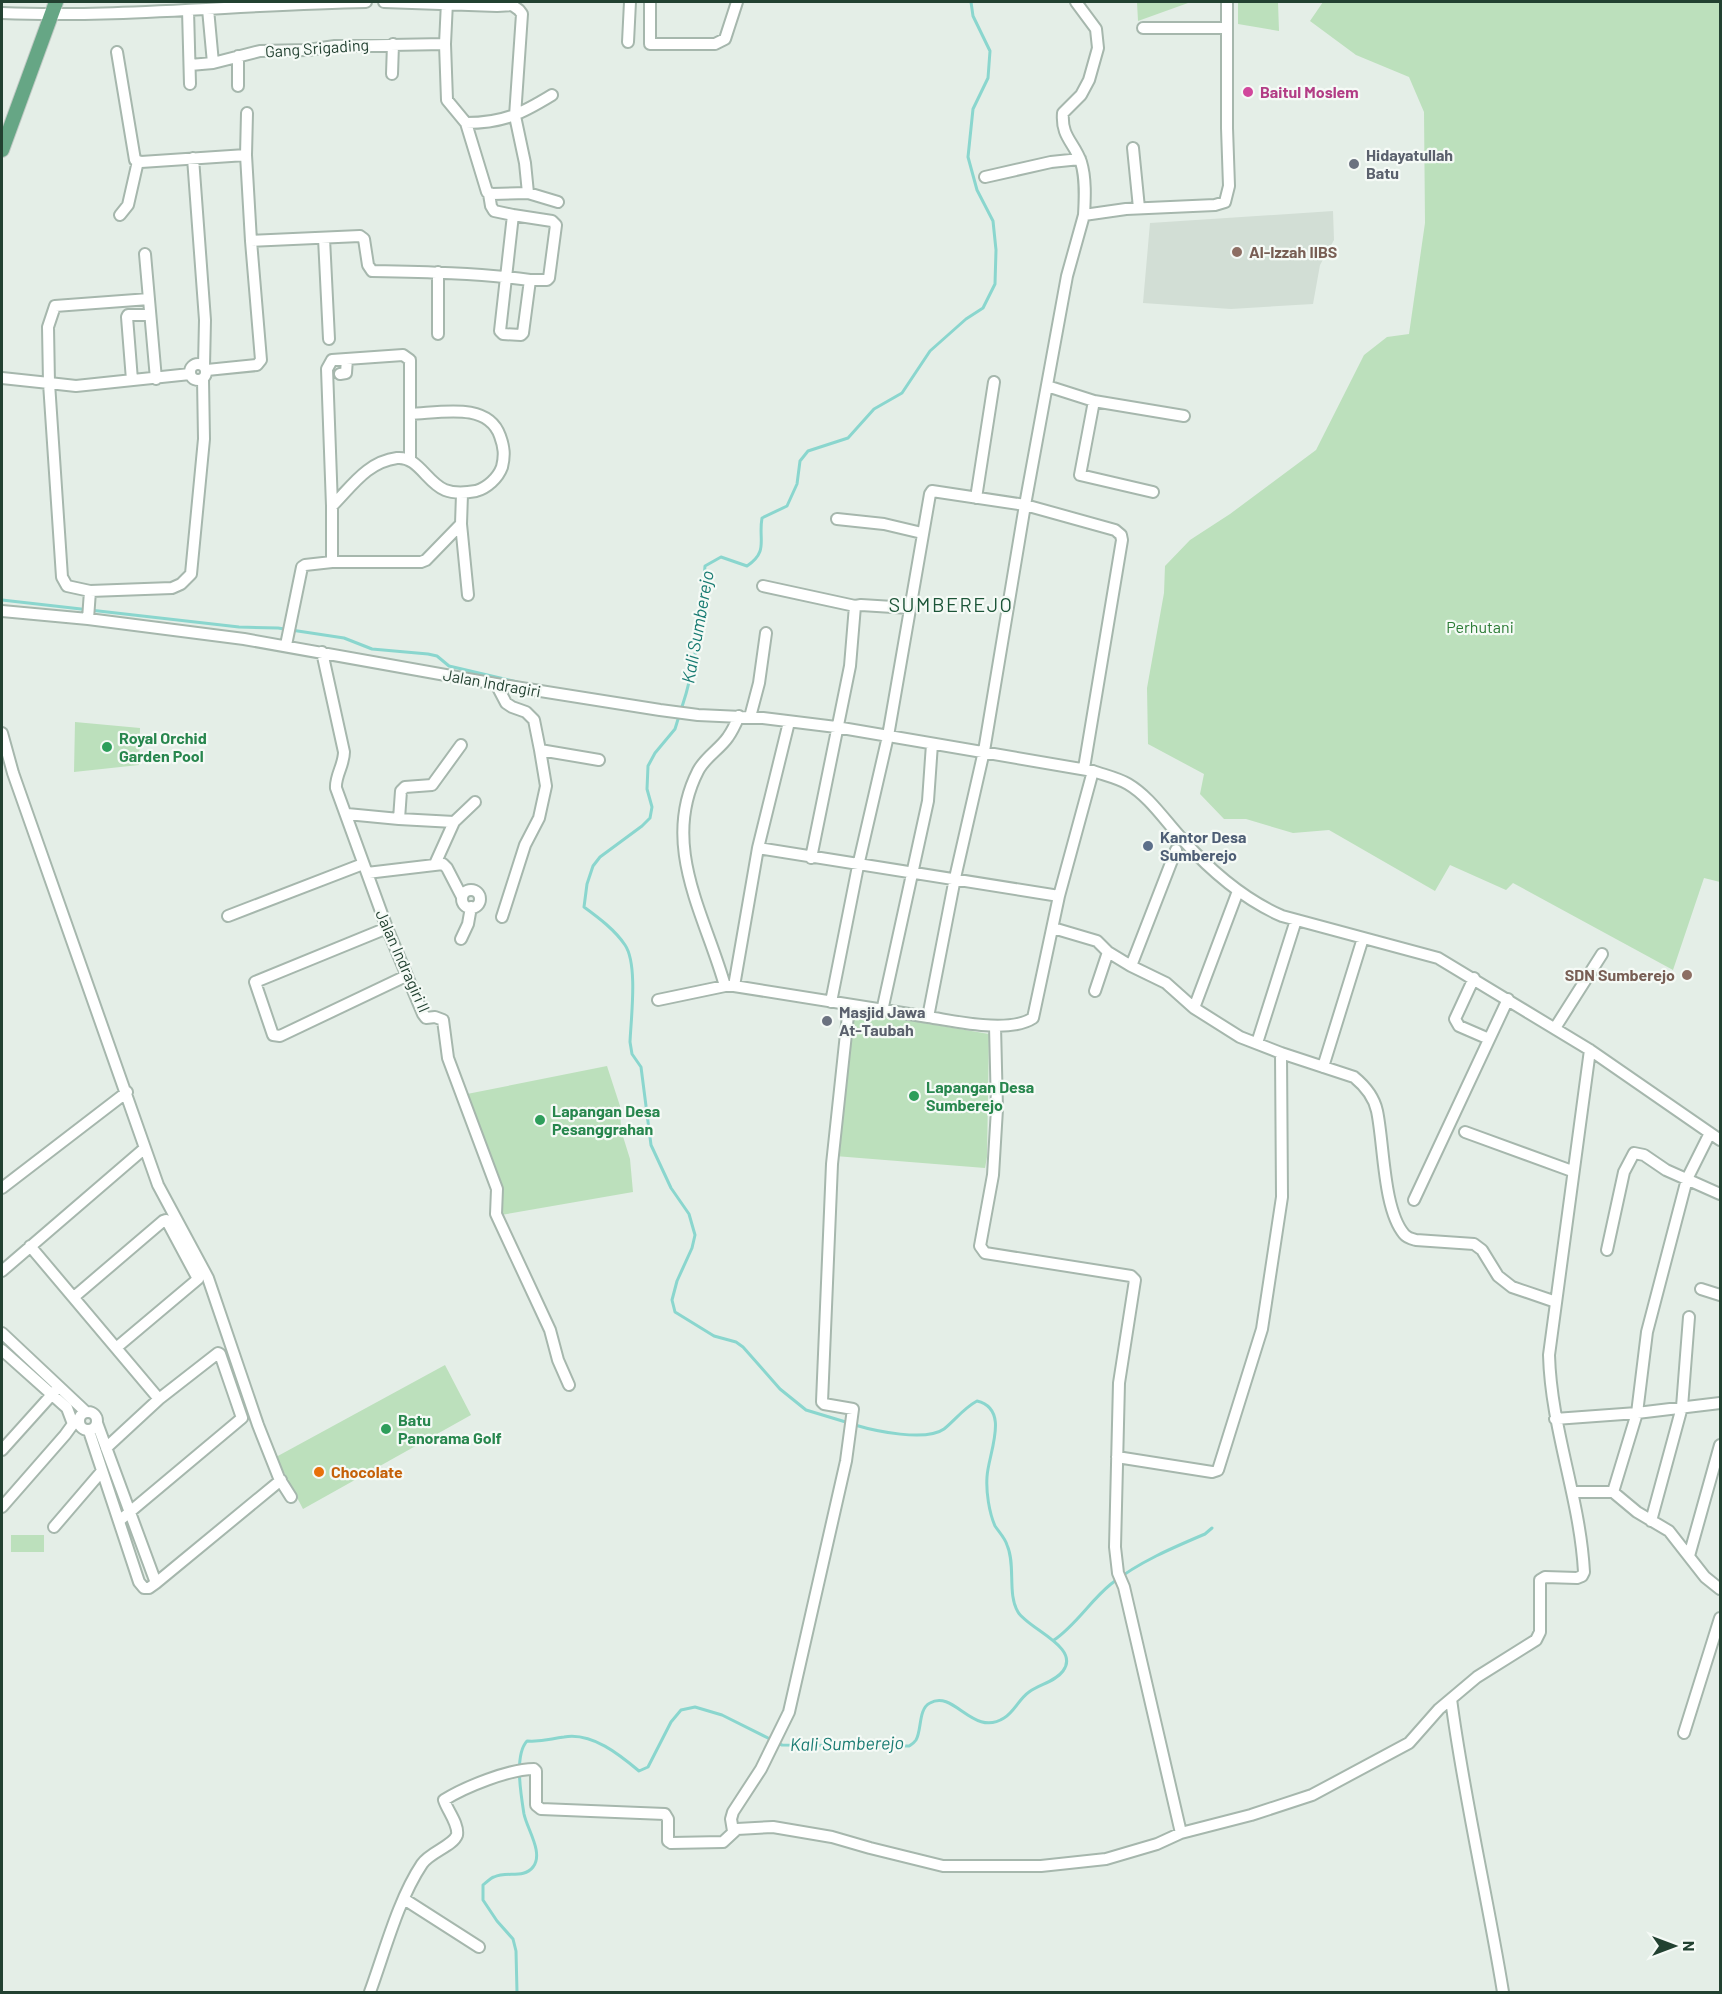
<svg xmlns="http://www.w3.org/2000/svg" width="1722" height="1994" font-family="Barlow,sans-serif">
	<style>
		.built { fill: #d2ded5 }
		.green { fill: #bce0bc }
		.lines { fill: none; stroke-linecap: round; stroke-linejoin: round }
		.stream { stroke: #8ad6ce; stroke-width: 3 }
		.minor-casing { stroke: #a6b7ad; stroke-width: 14 }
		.major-casing { stroke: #c1cac5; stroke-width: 16 }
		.minor { stroke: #fff; stroke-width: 10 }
		.major { stroke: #66a685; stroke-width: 14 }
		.hotel-dot { fill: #d1479c; stroke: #f5faf6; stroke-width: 2 }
		.worship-dot { fill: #6b7280; stroke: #f5faf6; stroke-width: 2 }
		.education-dot { fill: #8d6e63; stroke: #f5faf6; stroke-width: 2 }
		.leisure-dot { fill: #2e9e5b; stroke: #f5faf6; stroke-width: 2 }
		.service-dot { fill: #5c6f8a; stroke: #f5faf6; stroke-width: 2 }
		.food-dot { fill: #e8710a; stroke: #f5faf6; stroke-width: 2 }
		.labels { text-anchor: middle; stroke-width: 4.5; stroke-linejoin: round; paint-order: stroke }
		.street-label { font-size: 16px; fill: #224131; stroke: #f5faf6 }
		.hotel-label { font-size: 16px; font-weight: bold; fill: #b23c85; stroke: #f5faf6; text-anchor: start }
		.worship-label { font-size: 16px; font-weight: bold; fill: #5b616d; stroke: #f5faf6; text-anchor: start }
		.education-label { font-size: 16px; font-weight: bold; fill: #785e54; stroke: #f5faf6; text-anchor: start }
		.park-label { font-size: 16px; fill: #2a7b34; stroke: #f5faf6 }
		.leisure-label { font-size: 16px; font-weight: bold; fill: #27864d; stroke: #f5faf6; text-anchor: start }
		.service-label { font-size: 16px; font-weight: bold; fill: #4e5e75; stroke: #f5faf6; text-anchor: start }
		.food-label { font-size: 16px; font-weight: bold; fill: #c56008; stroke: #f5faf6; text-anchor: start }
		.water-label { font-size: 18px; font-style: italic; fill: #187b72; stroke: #f5faf6 }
		.quarter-label { font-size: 20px; letter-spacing: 1.5px; fill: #1c5538; stroke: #f5faf6 }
	</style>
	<rect width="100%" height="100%" fill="#e4eee7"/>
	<path class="built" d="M 1333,211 L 1334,240 L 1320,265 L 1313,304 L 1231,309 L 1143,303 L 1150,223 Z"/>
	<path class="green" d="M 1137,2 L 1188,2 L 1188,3 L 1138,21 Z
		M 1238,2 L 1278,2 L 1279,31 L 1238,24 Z
		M 1323,2 L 1720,2 L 1720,882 L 1704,878 L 1673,970 L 1513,883 L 1506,890 L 1450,865 L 1435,891 L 1329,830 L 1293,833 L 1246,819 L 1224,819 L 1200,794 L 1204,774 L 1148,744 L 1147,688 L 1164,593 L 1165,566 L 1190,540 L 1230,514 L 1316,450 L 1364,355 L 1387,337 L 1409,334 L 1425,223 L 1424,112 L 1409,77 L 1356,55 L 1310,21 Z
		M 75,722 L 140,728 L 139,765 L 74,772 Z
		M 854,1011 L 989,1034 L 987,1157 L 985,1168 L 835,1156 Z
		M 607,1066 L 620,1106 L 621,1130 L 630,1159 L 633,1192 L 501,1215 L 467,1094 Z
		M 445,1365 L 471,1415 L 303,1509 L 276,1457 Z
		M 11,1535 L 44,1535 L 44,1552 L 11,1552 Z"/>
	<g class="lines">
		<path class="stream" d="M 2,600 L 239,627 L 278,628 L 344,638 L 372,649 L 428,654 L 437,656 L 449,666 L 517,682
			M 681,710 C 697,663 701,615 705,566 L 721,557 L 747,566 C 769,551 758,540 762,518 L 787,506 L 797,484 L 800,461 L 808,451 L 848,438 L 874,409 L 902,393 L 930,351 L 966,319 L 983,308 L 995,284 L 996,250 L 993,221 L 977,190 L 968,157 L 973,109 L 988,78 L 990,51 L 973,16 L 971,2
			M 679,716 L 675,729 L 655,753 L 648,766 L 647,789 L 652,807 L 650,818 L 642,826 L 600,857 L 593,866 L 587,884 L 584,907 C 599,918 615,930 625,945 C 638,964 631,1018 630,1042 L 632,1054 L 641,1067 L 651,1145 L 671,1188 L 689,1214 L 695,1235 L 692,1248 L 677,1281 L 672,1300 L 675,1312 L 714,1336 L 736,1342 L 743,1347 L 780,1389 L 806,1410 L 849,1423
			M 1054,1640 C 1076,1625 1090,1601 1111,1584 C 1139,1562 1172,1548 1205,1534 L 1212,1528
			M 777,1743 L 782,1745 L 909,1746 C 912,1744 914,1743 916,1740 C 922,1730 918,1709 930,1703 C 954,1689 973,1738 1004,1718 C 1014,1712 1019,1699 1029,1692 C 1040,1684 1055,1682 1063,1671 C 1081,1647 1028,1629 1018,1612 C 1007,1594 1016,1565 1007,1545 C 1005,1538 999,1532 995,1526 C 989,1512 986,1492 987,1477 C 988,1454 1011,1409 977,1401 C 964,1408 955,1420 944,1429 C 926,1442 875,1431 855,1425
			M 517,1992 L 516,1951 L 513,1939 L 497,1921 L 483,1900 L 483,1885 C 486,1883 490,1878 494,1877 C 507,1871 524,1879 533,1867 C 544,1853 527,1829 524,1814 C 521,1795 514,1755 527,1741 C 544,1742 549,1739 564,1737 C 592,1732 620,1755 639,1771 L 648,1767 L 671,1722 L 681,1710 L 695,1707 L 722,1715 L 772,1740"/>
		<defs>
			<path id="minor" d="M 384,2 L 497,6 L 512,5 L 512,2
				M 447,2 L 445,44 L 447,100 L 466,123 L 487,192 L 492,194 L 528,193 L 558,202
				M 650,2 L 650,44 L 715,44 L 725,39 L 737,2
				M 1076,2 L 1096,29 L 1098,48 L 1089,80 L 1081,95 L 1063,113 C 1061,137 1074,142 1081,162 C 1086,178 1085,198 1084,215
				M 512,5 L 519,10 L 522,14 L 515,116 L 525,163 L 528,193
				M 208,9 L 213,63
				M 188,10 L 190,84
				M 2,13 C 123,18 244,4 366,2
				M 1143,28 L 1227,28
				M 628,42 L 630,2
				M 117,52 L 135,160 L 141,162 L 246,155 L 251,241
				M 238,56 L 238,86
				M 190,65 L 213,63 L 260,51 L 308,50 L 335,46 L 445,44
				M 392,74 L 393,44
				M 466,123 C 503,123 521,114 552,95
				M 1133,148 L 1139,208
				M 246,155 L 247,113
				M 193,158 L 205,320 L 204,366
				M 985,177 L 1051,162 L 1080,159
				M 489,194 L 491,206 L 494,211 L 513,215
				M 120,215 L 128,205 L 138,161
				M 513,215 L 552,221 L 556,225 L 549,278 L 547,280 L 530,280 L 523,333 L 521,335 L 503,334 L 500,331 Z
				M 324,238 L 329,339
				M 145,254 L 156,379
				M 438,334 L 438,272
				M190 372a8 8 0 1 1 16 0a8 8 0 1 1-16 0Z
				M 207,370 L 257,365 L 261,360 L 251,241 L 360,236 L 364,239 L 368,265 L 372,271 C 425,272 478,273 530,280
				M 340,374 L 346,373 L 347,359
				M 2,378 L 49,383 L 48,327 L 55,306 L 149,299
				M 132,380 L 127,317 L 128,315 L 149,315
				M 1047,386 L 1094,401 L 1184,416
				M 1094,401 L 1080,475 L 1153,492
				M 976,498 L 994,382
				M 332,506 C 352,486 367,462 397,458 C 418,456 427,483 445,490 C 455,494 465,493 476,491 C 487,488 498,478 502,467 C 505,455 504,447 500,436 C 488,401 439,413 410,414
				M 837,519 L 884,524 L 922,533
				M 461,524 L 468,595
				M 332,562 L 332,506 L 327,369 L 332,360 L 403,355 L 410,360 L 410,460
				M 763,586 L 855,606
				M 90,591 L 67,586 L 62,577 L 49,383 L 76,386 L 190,374
				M 2,611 L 88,619 L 244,639 L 496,684 L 660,710 L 698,715 L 763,718 L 836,727 L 1093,771 C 1104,775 1118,778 1128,784 C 1150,797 1165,821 1183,840 C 1211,871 1243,899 1282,916 L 1438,958 L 1590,1050 L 1720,1140
				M 88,619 L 90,591 L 172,588 L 181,584 L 191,574 L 204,439 L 203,379
				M 286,645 L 302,567 L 305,565 L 332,562 L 421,562 L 426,560 L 461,524 L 462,494
				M 322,652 L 344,752 C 344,765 335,776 336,788 L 387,928 L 423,1014 L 426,1018 L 435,1017 L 443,1020 L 448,1058 L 497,1189 L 496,1214 L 550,1330 L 558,1360 L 569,1385
				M 496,684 L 506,703 L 512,707 L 526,712 L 534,720 L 540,750 L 599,760
				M 750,717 L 759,683 L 766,633
				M 2,733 L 13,773 L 158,1185 L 208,1278 L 258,1425 L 279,1478 L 291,1497
				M 347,814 L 399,819
				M 454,822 L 399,819 L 401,791 L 405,787 L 432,785 L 461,745
				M 758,848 L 1059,896
				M 811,858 L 850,666 L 855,606 L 861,605 L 909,608
				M 435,864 L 454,822 L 475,802
				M 367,873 L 443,864 L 447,868 L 462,897
				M462 899a9 9 0 1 1 18 0a9 9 0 1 1-18 0Z
				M 228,916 L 363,864
				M 502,917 L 525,845 L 539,818 L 546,786 L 540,750
				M 387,928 L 255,982 L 273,1035 L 280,1036 L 406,976
				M 1053,928 L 1097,941 L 1108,952 L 1131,966 L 1176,850
				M 461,939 L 468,924 L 471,907
				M 1131,966 L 1166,983 L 1194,1008 L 1240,1037 L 1281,1053 L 1354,1077 C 1365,1086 1374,1097 1377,1111 C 1384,1144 1383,1209 1404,1234 C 1407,1238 1412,1239 1416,1240 L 1474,1244 L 1482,1250 L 1498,1276 L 1512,1287 L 1556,1302
				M 1474,978 L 1455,1019 L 1459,1026 L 1489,1039
				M 725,986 C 705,915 660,845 698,771 C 705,757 720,749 728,737 C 733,730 736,723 739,716
				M 734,986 L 758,848 L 789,722
				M 1095,991 L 1108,952
				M 658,1000 L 725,986 L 734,986 L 928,1017 L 955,878 L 984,751 L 1025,505 L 1067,276 L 1084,215 L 1126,209 L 1215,205 L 1225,202 L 1229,186 L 1227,128 L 1227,2
				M 831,1002 L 858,866 L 888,736 L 930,494 L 932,491 L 1025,505 L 1115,530 L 1121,535 L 1122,540 L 1084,768
				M 1194,1008 L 1238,891
				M 882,1011 L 928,801 L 932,744
				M 928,1017 C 955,1021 1009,1034 1033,1018 L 1059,896 L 1093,771
				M 995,1026 L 997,1109 L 993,1175 L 980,1246 L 985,1253 L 1131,1276 L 1135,1280 L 1119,1383 L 1115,1547 L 1118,1573 L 1124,1587 L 1181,1833
				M 1555,1028 L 1602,954
				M 1257,1043 L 1296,920
				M 1323,1067 L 1363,938
				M 1465,1132 L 1572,1171
				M 2,1188 L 127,1092
				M 1414,1200 L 1508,999
				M 30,1246 L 159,1399
				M 1607,1250 L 1624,1172 L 1634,1153 L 1644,1155 L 1666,1170 L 1720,1194
				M 2,1271 L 145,1148
				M 1701,1289 L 1720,1295
				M 74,1297 L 163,1221 L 166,1220 L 168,1223 L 198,1279 L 116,1348
				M 2,1333 L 86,1412
				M 2,1350 L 67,1408 L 73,1424 L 65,1435 L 2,1507
				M79 1421a9 9 0 1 1 18 0a9 9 0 1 1-18 0Z
				M 1555,1419 L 1637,1413 L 1720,1403
				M 97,1423 L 156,1583
				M 89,1431 L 139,1582 L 144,1588 L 149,1588 L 156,1583 L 281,1480
				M 106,1448 L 159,1399 L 218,1353 L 220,1354 L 242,1418 L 119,1521
				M 2,1450 L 56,1390
				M 1117,1457 L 1212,1472 L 1218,1470 L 1262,1329 L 1282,1197 L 1281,1053
				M 1573,1492 L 1613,1492 L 1637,1512 L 1669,1531 L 1705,1577 L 1720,1589
				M 1613,1492 L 1637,1413 L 1647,1332 L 1687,1179 L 1710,1133
				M 1651,1521 L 1682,1407 L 1689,1317
				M 54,1527 L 102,1471
				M 1689,1556 L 1720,1445
				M 1451,1699 C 1464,1798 1487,1894 1503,1992
				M 1684,1733 L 1720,1618
				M 733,1831 L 731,1819 L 733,1812 L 761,1769 L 789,1712 L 846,1461 L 853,1409 L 824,1404 L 822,1402 L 832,1164 L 849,1006
				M 404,1899 L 479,1947
				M 370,1992 C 385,1951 398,1900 422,1864 C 430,1852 453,1846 457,1835 C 459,1824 447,1810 444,1800 C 465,1787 509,1769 534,1769 L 536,1771 L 536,1805 L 541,1809 L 665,1814 L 668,1819 L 668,1841 L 671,1843 L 723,1842 L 737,1829 L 773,1827 L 832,1837 L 870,1848 L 943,1866 L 1041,1866 L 1106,1859 L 1157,1844 L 1181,1833 L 1251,1815 L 1312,1795 L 1409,1743 L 1439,1709 L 1477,1677 L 1536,1640 L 1540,1632 L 1540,1580 L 1545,1577 L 1577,1578 L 1582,1576 L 1584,1572 C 1580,1498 1551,1429 1549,1355 L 1590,1050"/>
			<path id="major" d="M 2,150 L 56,2"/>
		</defs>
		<use href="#minor" class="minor-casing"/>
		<use href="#major" class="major-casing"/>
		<use href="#minor" class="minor"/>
		<use href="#major" class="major"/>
	</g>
	<circle class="hotel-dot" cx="1248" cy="92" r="6"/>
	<g class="worship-dot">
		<circle cx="1354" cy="164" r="6"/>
		<circle cx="827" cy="1021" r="6"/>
	</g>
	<g class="education-dot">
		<circle cx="1237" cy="252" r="6"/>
		<circle cx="1687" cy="975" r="6"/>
	</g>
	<g class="leisure-dot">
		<circle cx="107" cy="747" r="6"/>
		<circle cx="914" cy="1096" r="6"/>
		<circle cx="540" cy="1120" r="6"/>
		<circle cx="386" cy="1429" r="6"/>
	</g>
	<circle class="service-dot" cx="1148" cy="846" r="6"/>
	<circle class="food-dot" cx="319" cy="1472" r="6"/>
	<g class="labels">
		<g class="street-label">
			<text transform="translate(317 48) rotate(-4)" y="6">Gang Srigading</text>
			<text transform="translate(492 683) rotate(10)" y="6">Jalan Indragiri</text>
			<text transform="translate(403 961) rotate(66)" y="6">Jalan Indragiri II</text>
		</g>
		<g class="hotel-label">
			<text x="1260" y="98">Baitul Moslem</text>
		</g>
		<g class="worship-label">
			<text x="1366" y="161">Hidayatullah<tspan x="1366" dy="18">Batu</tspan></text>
			<text x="839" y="1018">Masjid Jawa<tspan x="839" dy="18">At-Taubah</tspan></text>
		</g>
		<g class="education-label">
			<text x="1249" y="258">Al-Izzah IIBS</text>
			<text x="1675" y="981" text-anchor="end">SDN Sumberejo</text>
		</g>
		<g class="park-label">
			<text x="1480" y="633">Perhutani</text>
		</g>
		<g class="leisure-label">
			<text x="119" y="744">Royal Orchid<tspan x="119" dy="18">Garden Pool</tspan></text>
			<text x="926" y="1093">Lapangan Desa<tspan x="926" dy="18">Sumberejo</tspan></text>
			<text x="552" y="1117">Lapangan Desa<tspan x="552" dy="18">Pesanggrahan</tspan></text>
			<text x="398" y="1426">Batu<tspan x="398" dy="18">Panorama Golf</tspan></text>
		</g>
		<g class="service-label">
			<text x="1160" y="843">Kantor Desa<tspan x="1160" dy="18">Sumberejo</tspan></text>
		</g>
		<g class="food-label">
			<text x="331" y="1478">Chocolate</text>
		</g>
		<g class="water-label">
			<text transform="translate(698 627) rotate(-80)" y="6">Kali Sumberejo</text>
			<text transform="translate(847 1744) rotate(-1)" y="6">Kali Sumberejo</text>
		</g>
		<g class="quarter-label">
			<text x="951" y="612">SUMBEREJO</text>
		</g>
	</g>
	<rect width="1722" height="1994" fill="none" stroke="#224131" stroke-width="6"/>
	<g transform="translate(1674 1946) rotate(90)" stroke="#f5faf6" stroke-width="4.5" paint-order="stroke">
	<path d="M0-4.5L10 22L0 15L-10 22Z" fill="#224131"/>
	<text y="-9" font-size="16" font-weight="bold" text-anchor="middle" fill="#224131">N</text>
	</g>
</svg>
